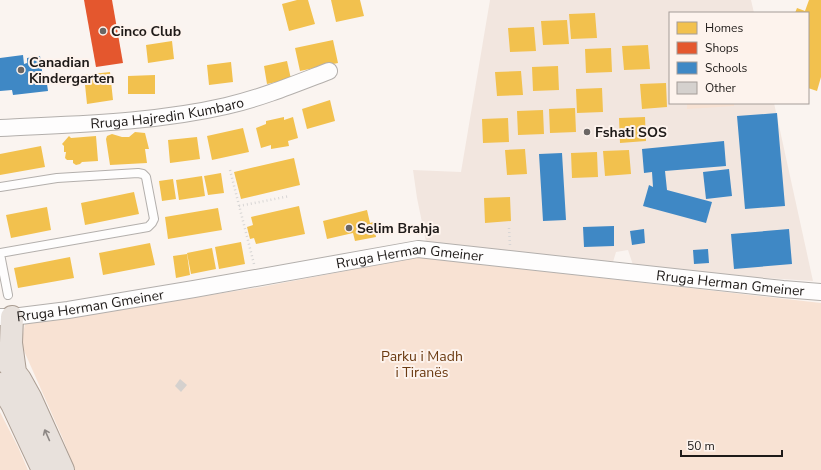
<svg xmlns="http://www.w3.org/2000/svg" width="821" height="470" font-family="'Nunito Sans',sans-serif">
	<style>
		.built { fill: #f2e6df }
		.green { fill: #f8e2d3 }
		.homes { fill: #f2c14e }
		.shops { fill: #e4572e }
		.schools { fill: #3f88c5 }
		.building { fill: #d5d1ce }
		.lines { fill: none; stroke-linecap: round; stroke-linejoin: round }
		.service-casing { stroke: #b3afac; stroke-width: 10 }
		.minor-casing { stroke: #b3afac; stroke-width: 18 }
		.primary-casing { stroke: #ab9d92; stroke-width: 24 }
		.path { stroke: #d8d6d5; stroke-width: 2.5; stroke-dasharray: 1 3; stroke-linecap: butt }
		.service { stroke: #fefdfd; stroke-width: 8 }
		.minor { stroke: #fefdfd; stroke-width: 16 }
		.primary { stroke: #e8e1dc; stroke-width: 22 }
		.oneway { stroke: #8d8784 }
		.poi-dot { fill: #6b6664; stroke: #fdf3ed; stroke-width: 1.5 }
		.labels { text-anchor: middle; stroke-width: 4; stroke-linejoin: round; paint-order: stroke }
		.poi-label { font-size: 14px; font-weight: bold; fill: #1e1a18; stroke: #fdf3ed; text-anchor: start }
		.street-label { font-size: 14px; fill: #1e1a18; stroke: #fdf3ed }
		.park-label { font-size: 14px; fill: #6b3a11; stroke: #fdf3ed }
	</style>
	<rect width="100%" height="100%" fill="#faf4f0"/>
	<path class="built" d="M 490,0 L 751,0 L 754,13 L 670,13 L 670,103 L 774,103 L 813,281 L 718,275 L 633,265 L 628,250 L 616,252 L 613,262 L 426,242 L 417,198 L 413,170 L 461,172 Z"/>
	<path class="green" d="M 687,103 L 734,103 L 734,106 L 687,109 Z
		M 418,257 L 821,303 L 821,470 L 75,470 L 63,439 L 21,344 L 25,324 L 261,287 Z
		M 0,412 L 18,447 L 28,470 L 0,470 Z"/>
	<path class="homes" d="M 297,0 L 308,0 L 315,24 L 289,31 L 282,4 Z
		M 331,0 L 360,0 L 364,16 L 336,22 Z
		M 809,0 L 821,0 L 821,77 L 817,91 L 808,88 L 808,13 L 795,13 L 797,8 L 805,11 Z
		M 595,13 L 597,38 L 571,39 L 569,14 Z
		M 567,20 L 569,44 L 543,45 L 541,21 Z
		M 534,27 L 536,51 L 510,52 L 508,28 Z
		M 333,40 L 338,63 L 300,71 L 295,48 Z
		M 172,41 L 174,59 L 148,63 L 146,45 Z
		M 648,45 L 650,69 L 624,70 L 622,46 Z
		M 611,48 L 612,72 L 586,73 L 585,49 Z
		M 287,61 L 291,79 L 267,84 L 264,66 Z
		M 231,62 L 233,82 L 209,85 L 207,65 Z
		M 558,66 L 559,90 L 533,91 L 532,67 Z
		M 521,71 L 523,95 L 497,96 L 495,72 Z
		M 110,72 L 113,100 L 87,104 L 84,75 Z
		M 155,75 L 155,94 L 128,94 L 128,76 Z
		M 666,83 L 667,107 L 642,109 L 640,84 Z
		M 602,88 L 603,112 L 577,113 L 576,89 Z
		M 330,100 L 335,121 L 307,129 L 302,109 Z
		M 575,108 L 576,132 L 550,133 L 549,109 Z
		M 543,110 L 544,134 L 518,135 L 517,111 Z
		M 284,117 L 284,120 L 293,117 L 298,138 L 288,141 L 289,146 L 271,149 L 271,145 L 261,148 L 256,128 L 266,124 L 266,121 Z
		M 645,117 L 646,141 L 620,143 L 619,118 Z
		M 508,118 L 509,142 L 483,143 L 482,119 Z
		M 243,128 L 249,152 L 212,160 L 207,136 Z
		M 135,132 L 145,133 L 149,149 L 145,149 L 147,163 L 110,165 L 106,139 L 107,136 L 112,134 L 122,137 L 129,137 Z
		M 69,136 L 71,138 L 96,136 L 98,161 L 82,162 L 80,164 L 76,165 L 73,163 L 73,160 L 67,160 L 65,158 L 66,152 L 64,152 L 64,146 L 62,144 Z
		M 197,137 L 200,159 L 170,163 L 168,140 Z
		M 41,146 L 45,167 L 0,175 L 0,154 Z
		M 525,149 L 527,174 L 507,175 L 505,150 Z
		M 629,150 L 631,174 L 605,176 L 603,151 Z
		M 597,152 L 598,177 L 572,178 L 571,153 Z
		M 294,158 L 300,185 L 241,199 L 234,172 Z
		M 221,173 L 224,193 L 208,195 L 204,176 Z
		M 202,176 L 205,196 L 179,200 L 176,180 Z
		M 173,179 L 176,199 L 162,201 L 159,181 Z
		M 134,192 L 139,214 L 85,225 L 81,203 Z
		M 510,197 L 511,221 L 485,223 L 484,198 Z
		M 299,206 L 305,234 L 256,244 L 254,238 L 250,239 L 247,227 L 253,225 L 251,217 Z
		M 47,207 L 51,230 L 11,238 L 6,215 Z
		M 218,208 L 222,230 L 168,239 L 165,217 Z
		M 367,210 L 370,223 L 373,222 L 376,237 L 355,241 L 353,233 L 327,239 L 323,221 Z
		M 241,242 L 245,264 L 219,269 L 215,247 Z
		M 150,243 L 155,265 L 103,275 L 99,253 Z
		M 212,248 L 216,269 L 191,274 L 187,253 Z
		M 187,254 L 190,275 L 176,278 L 173,256 Z
		M 70,257 L 74,278 L 18,288 L 14,268 Z"/>
	<path class="shops" d="M 84,0 L 112,0 L 123,63 L 96,67 Z"/>
	<path class="schools" d="M 23,55 L 24,64 L 27,63 L 27,58 L 40,56 L 43,78 L 46,77 L 48,91 L 13,95 L 12,90 L 0,91 L 0,58 Z
		M 777,113 L 785,206 L 745,209 L 737,116 Z
		M 724,141 L 726,166 L 665,171 L 667,190 L 712,202 L 706,223 L 643,206 L 649,185 L 653,187 L 652,172 L 644,173 L 642,149 Z
		M 562,153 L 566,220 L 543,221 L 539,154 Z
		M 729,169 L 732,196 L 706,199 L 703,172 Z
		M 614,226 L 614,246 L 584,247 L 583,227 Z
		M 644,229 L 645,243 L 632,245 L 630,231 Z
		M 789,229 L 792,264 L 734,269 L 731,234 Z
		M 708,249 L 709,263 L 694,264 L 693,250 Z"/>
	<path class="building" d="M 180,379 L 187,385 L 181,392 L 175,386 Z"/>
	<g class="lines">
		<defs>
			<path id="service" d="M 0,187 L 57,178 L 138,173 L 143,174 L 146,177 L 154,219 L 152,223 L 148,227 L 0,253
				M 0,254 L 8,295"/>
			<g id="minor">
				<path id="s1" d="M 0,128 C 75,124 152,123 226,106 C 261,98 295,84 329,71"/>
				<path id="s2" d="M 0,317 L 12,317 L 68,310 L 194,289 L 418,249 L 783,289 L 821,292"/>
			</g>
			<path id="primary" d="M 12,317 L 11,343 L 15,372
				M 0,353 L 20,379 L 30,397 L 63,470
				M 0,384 L 12,404 L 43,470"/>
		</defs>
		<use href="#service" class="service-casing"/>
		<use href="#minor" class="minor-casing"/>
		<use href="#primary" class="primary-casing"/>
		<path class="path" d="M 230,170 L 254,264
			M 239,206 L 290,196
			M 509,228 L 510,245"/>
		<use href="#service" class="service"/>
		<use href="#minor" class="minor"/>
		<use href="#primary" class="primary"/>
	</g>
	<defs><path id="oneway-shaft" d="M-6 0H5M1.5-3L5.5 0L1.5 3" fill="none" stroke-width="1.6" stroke-linecap="round" stroke-linejoin="round"/></defs>
	<use class="oneway" href="#oneway-shaft" transform="translate(47 435) rotate(-114)"/>
	<g class="poi-dot">
		<circle cx="103" cy="31" r="4"/>
		<circle cx="21" cy="70" r="4"/>
		<circle cx="587" cy="132" r="4"/>
		<circle cx="349" cy="228" r="4"/>
	</g>
	<g class="labels">
		<g class="poi-label">
			<text x="111" y="36">Cinco Club</text>
			<text x="29" y="67">Canadian<tspan x="29" dy="16">Kindergarten</tspan></text>
			<text x="595" y="137">Fshati SOS</text>
			<text x="357" y="233">Selim Brahja</text>
		</g>
		<g class="street-label">
			<text dy="5" stroke="none"><textPath href="#s1" startOffset="168">Rruga Hajredin Kumbaro</textPath></text>
			<text dy="5" stroke="none"><textPath href="#s2" startOffset="415">Rruga Herman Gmeiner</textPath></text>
			<text dy="5" stroke="none"><textPath href="#s2" startOffset="738">Rruga Herman Gmeiner</textPath></text>
			<text dy="5" stroke="none"><textPath href="#s2" startOffset="91">Rruga Herman Gmeiner</textPath></text>
		</g>
		<g class="park-label">
			<text x="422" y="361">Parku i Madh<tspan x="422" dy="16">i Tiranës</tspan></text>
		</g>
	</g>
	<rect x="669" y="12" width="140" height="92" fill="#fdf3ed" stroke="#a49c98"/>
	<rect x="677" y="22" width="20" height="12" fill="#f2c14e" stroke="#a49c98"/>
	<text x="705" y="32" font-size="12" fill="#1e1a18">Homes</text>
	<rect x="677" y="42" width="20" height="12" fill="#e4572e" stroke="#a49c98"/>
	<text x="705" y="52" font-size="12" fill="#1e1a18">Shops</text>
	<rect x="677" y="62" width="20" height="12" fill="#3f88c5" stroke="#a49c98"/>
	<text x="705" y="72" font-size="12" fill="#1e1a18">Schools</text>
	<rect x="677" y="82" width="20" height="12" fill="#d5d1ce" stroke="#a49c98"/>
	<text x="705" y="92" font-size="12" fill="#1e1a18">Other</text>
	<path d="M681 450v6h101v-6" fill="none" stroke="#1e1a18" stroke-width="2"/>
	<text x="687" y="450" font-size="12" fill="#1e1a18" stroke="#fdf3ed" stroke-width="3" paint-order="stroke">50 m</text>
</svg>
